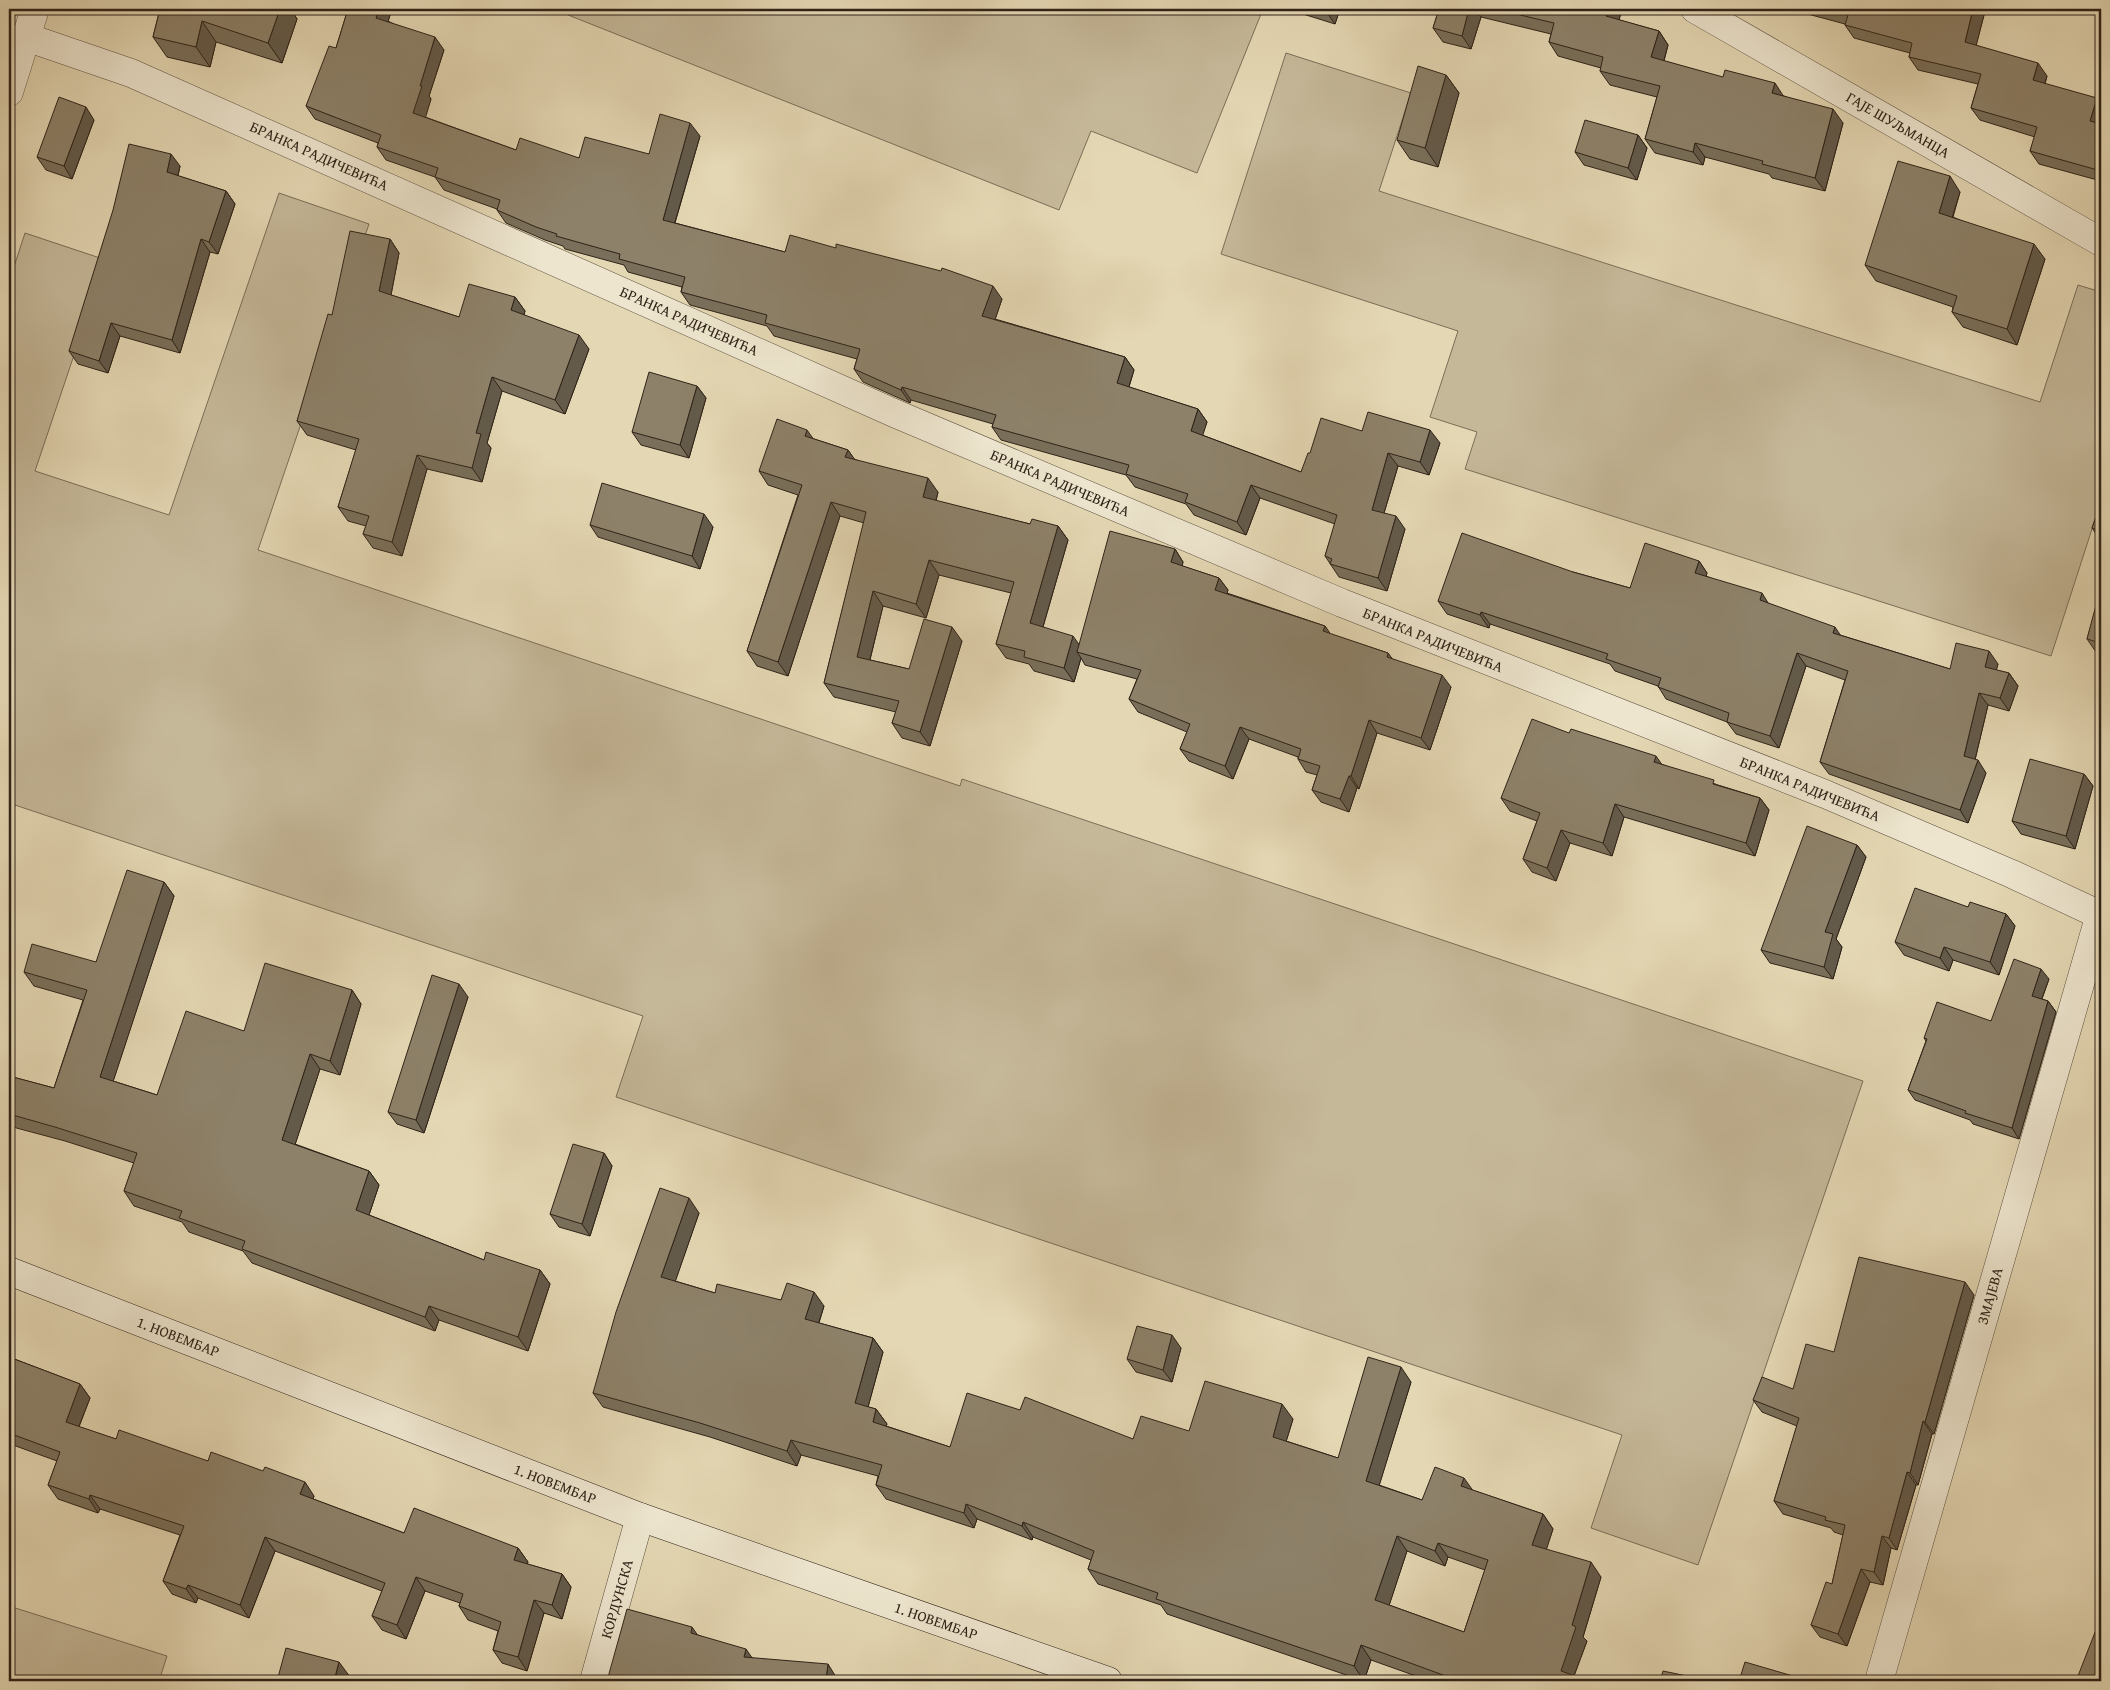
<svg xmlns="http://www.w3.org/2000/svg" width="2110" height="1690" font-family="'Gentium Book Plus',serif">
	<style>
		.green { fill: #c5b899; stroke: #7a6e58 }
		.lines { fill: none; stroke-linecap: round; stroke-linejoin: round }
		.minor-casing { stroke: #5c503f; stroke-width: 29 }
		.secondary-casing { stroke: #2f2318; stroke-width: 29 }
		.minor { stroke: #ede5ce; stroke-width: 28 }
		.secondary { stroke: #ede5ce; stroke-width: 28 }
		.wall { fill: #796f5a; stroke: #2f2318; fill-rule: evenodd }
		.shaded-wall { fill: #635a4a; stroke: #2f2318 }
		.building { fill: #8d8169; stroke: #2f2318; fill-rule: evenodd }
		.labels { text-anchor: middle; stroke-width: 4.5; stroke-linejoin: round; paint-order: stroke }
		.street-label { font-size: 15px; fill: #2f2318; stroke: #ede5ce }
	</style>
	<rect width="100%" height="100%" fill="#e4d7b3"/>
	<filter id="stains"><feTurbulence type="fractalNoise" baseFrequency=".004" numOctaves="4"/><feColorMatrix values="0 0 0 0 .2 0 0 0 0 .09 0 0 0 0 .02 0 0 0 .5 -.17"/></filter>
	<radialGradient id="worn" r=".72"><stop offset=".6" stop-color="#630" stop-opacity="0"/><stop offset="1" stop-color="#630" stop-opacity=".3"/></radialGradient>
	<path class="green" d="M 553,9 L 1263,9 L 1197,173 L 1091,131 L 1059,210 Z
		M 1286,53 L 1411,93 L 1379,191 L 2040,402 L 2078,285 L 2101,292 L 2101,501 L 2051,656 L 1465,469 L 1477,432 L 1430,417 L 1458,331 L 1221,254 Z
		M 279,193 L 369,224 L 258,550 L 960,786 L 962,779 L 1863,1081 L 1698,1565 L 1591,1528 L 1622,1435 L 616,1097 L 643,1016 L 9,803 L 9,282 L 25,233 L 106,260 L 35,471 L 169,515 Z
		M 9,1606 L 167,1656 L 159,1681 L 9,1681 Z"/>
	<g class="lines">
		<defs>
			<path id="minor" d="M 1695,9 L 2101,242
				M 26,37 L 131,73 L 894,413 L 1342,603 L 1825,794 L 2012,874 L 2100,915
				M 9,92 L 35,9
				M 594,1681 L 640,1517
				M 1879,1681 L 2101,911"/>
			<path id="secondary" d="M 9,1271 L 640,1517 L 1108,1681"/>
		</defs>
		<use href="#minor" class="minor-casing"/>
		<use href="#secondary" class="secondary-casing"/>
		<use href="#minor" class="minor"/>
		<use href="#secondary" class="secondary"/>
	</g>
	<path class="wall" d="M 160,9 L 294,14 L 297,19 L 282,63 L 216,42 L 210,67 L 167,57 L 153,37 Z
		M 348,9 L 392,9 L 388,21 L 444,50 L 429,96 L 431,99 L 425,117 L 516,150 L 579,158 L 649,154 L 700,136 L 675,223 L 785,252 L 1002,299 L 995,319 L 1125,357 L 1134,370 L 1129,387 L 1198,409 L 1207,422 L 1202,435 L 1301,472 L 1310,453 L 1362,431 L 1440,443 L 1429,475 L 1398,466 L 1384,513 L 1405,529 L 1387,591 L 1339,577 L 1325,556 L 1335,524 L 1260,498 L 1246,535 L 1194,515 L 1186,504 L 1135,487 L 1126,475 L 1001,440 L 992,427 L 993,424 L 911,400 L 910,403 L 863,382 L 854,369 L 857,359 L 774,336 L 767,326 L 690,305 L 681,292 L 682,287 L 628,272 L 624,265 L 565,249 L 563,246 L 545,240 L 506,223 L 497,210 L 497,209 L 444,190 L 435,177 L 386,160 L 377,147 L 378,143 L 315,119 L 306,106 L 336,48 Z
		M 1287,9 L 1340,9 L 1335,24 Z
		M 1439,9 L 1622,9 L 1619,20 L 1659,31 L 1668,45 L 1664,61 L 1784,96 L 1843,123 L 1825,191 L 1772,178 L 1769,174 L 1705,157 L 1703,165 L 1655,153 L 1645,139 L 1657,97 L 1610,85 L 1600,71 L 1601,68 L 1558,56 L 1549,42 L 1551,34 L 1481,17 L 1471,49 L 1443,42 L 1433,28 Z
		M 1789,9 L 1979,9 L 1984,15 L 1976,45 L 2047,76 L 2045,84 L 2101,105 L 2101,181 L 2039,164 L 2030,151 L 2035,137 L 1980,120 L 1971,108 L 1978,84 L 1918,70 L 1909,57 L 1910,53 L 1854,38 L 1845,25 L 1845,24 Z
		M 1446,75 L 1459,93 L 1438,167 L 1410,159 L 1397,140 Z
		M 94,120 L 72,179 L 46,170 L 37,157 Z
		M 1638,135 L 1647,148 L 1637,180 L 1584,165 L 1575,152 Z
		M 180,166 L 178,176 L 226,191 L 235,204 L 218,254 L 210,252 L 180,353 L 120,336 L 108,373 L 78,364 L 69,351 Z
		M 1960,192 L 1953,217 L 2045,259 L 2017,345 L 1963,327 L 1952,312 L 1953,307 L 1876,281 L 1865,265 Z
		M 390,239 L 399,253 L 391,295 L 459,317 L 515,297 L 525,311 L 524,315 L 589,349 L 565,414 L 502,391 L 487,443 L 491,448 L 482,482 L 427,469 L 402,556 L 373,548 L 363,534 L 366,526 L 348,521 L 338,507 L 356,450 L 307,435 L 297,421 L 332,315 Z
		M 697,386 L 706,398 L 689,458 L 641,445 L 632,432 Z
		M 814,439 L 848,450 L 854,459 L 938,492 L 936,501 L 1030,524 L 1058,526 L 1068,540 L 1043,627 L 1079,644 L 1175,549 L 1183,562 L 1182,566 L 1219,578 L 1228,590 L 1227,593 L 1325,626 L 1330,634 L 1388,653 L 1392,659 L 1451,687 L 1430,750 L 1377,733 L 1359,789 L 1357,788 L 1349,812 L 1321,802 L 1312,790 L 1317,775 L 1306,772 L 1298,759 L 1298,757 L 1249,739 L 1233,779 L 1189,761 L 1180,749 L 1187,732 L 1138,712 L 1129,699 L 1137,679 L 1085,665 L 1081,658 L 1074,682 L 1034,671 L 1029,664 L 1006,658 L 996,644 L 1011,593 L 939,575 L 926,618 L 883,606 L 870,660 L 909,669 L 962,641 L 930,746 L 902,738 L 892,723 L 896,712 L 834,697 L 824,683 L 864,523 L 840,516 L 788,676 L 757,666 L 747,651 L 798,495 L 768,485 L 759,471 Z
		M 2101,503 L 2101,541 L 2092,528 Z
		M 590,525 L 713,527 L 700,569 L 598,537 Z
		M 1699,561 L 1707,573 L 1706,576 L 1840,635 L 1950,669 L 1998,664 L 1996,670 L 2009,673 L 2018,686 L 2009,711 L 1988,705 L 1975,760 L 1986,773 L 1968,823 L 1829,774 L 1820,762 L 1845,680 L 1806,666 L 1779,748 L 1736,734 L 1727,722 L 1666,699 L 1658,686 L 1615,671 L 1610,664 L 1490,624 L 1489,628 L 1447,614 L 1438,601 L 1573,572 L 1630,588 Z
		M 2101,590 L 2101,653 L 2096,652 L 2087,639 Z
		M 1569,733 L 1661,764 L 1718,785 L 1760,798 L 1769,810 L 1755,856 L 1624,817 L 1612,856 L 1570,843 L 1556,881 L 1532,872 L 1523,859 L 1537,821 L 1510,811 L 1501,798 Z
		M 2084,774 L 2093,786 L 2075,849 L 2021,834 L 2012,821 Z
		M 1857,845 L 1866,857 L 1836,939 L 1842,947 L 1833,979 L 1770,963 L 1761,950 Z
		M 164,882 L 174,896 L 113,1081 L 157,1095 L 244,1031 L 352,990 L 361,1004 L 340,1075 L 320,1069 L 295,1144 L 369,1171 L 379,1185 L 369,1215 L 484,1260 L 540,1270 L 550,1284 L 528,1351 L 439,1320 L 435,1331 L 252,1263 L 243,1251 L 189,1232 L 182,1222 L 134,1206 L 124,1191 L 134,1163 L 65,1141 L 9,1126 L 9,1076 L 54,1088 L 83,1000 L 34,986 L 24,972 L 96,962 Z
		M 1968,907 L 2006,914 L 2015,926 L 1999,975 L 1953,960 L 1949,971 L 1904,955 L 1895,942 Z
		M 2049,979 L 2042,999 L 2048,1001 L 2056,1012 L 2019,1139 L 1973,1124 L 1970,1120 L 1915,1100 L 1908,1090 L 1926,1041 L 1924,1038 L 1991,1021 Z
		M 468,997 L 424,1133 L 397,1124 L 388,1112 Z
		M 604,1153 L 612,1166 L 590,1236 L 559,1227 L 550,1214 Z
		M 699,1213 L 675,1281 L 715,1293 L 781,1300 L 824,1306 L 819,1323 L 873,1338 L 883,1352 L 868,1407 L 876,1409 L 887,1424 L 886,1426 L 950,1447 L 1020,1410 L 1133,1439 L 1293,1419 L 1286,1441 L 1338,1458 L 1411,1382 L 1379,1485 L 1422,1500 L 1472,1490 L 1543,1514 L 1553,1529 L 1546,1549 L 1601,1577 L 1583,1637 L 1587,1641 L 1574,1676 L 1589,1681 L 1430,1681 L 1371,1660 L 1364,1681 L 1167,1614 L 1161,1605 L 1098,1584 L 1088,1569 L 1091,1560 L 1033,1537 L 1032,1540 L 977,1519 L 974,1528 L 886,1499 L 876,1485 L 878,1476 L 801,1455 L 797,1466 L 710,1437 L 603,1407 L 593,1393 ZM 1407,1551 L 1445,1566 L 1448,1557 L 1485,1570 L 1464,1632 L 1389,1605 Z
		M 1974,1295 L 1934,1434 L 1932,1434 L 1918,1485 L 1916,1485 L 1897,1550 L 1891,1548 L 1883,1585 L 1870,1582 L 1847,1646 L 1820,1637 L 1811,1625 L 1832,1584 L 1843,1535 L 1834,1532 L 1831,1528 L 1783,1514 L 1774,1501 L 1797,1426 L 1762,1412 L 1753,1400 L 1793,1389 L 1834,1352 Z
		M 1181,1348 L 1172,1382 L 1136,1372 L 1127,1359 Z
		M 9,1357 L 80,1384 L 90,1398 L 79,1427 L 116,1439 L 208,1461 L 314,1496 L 313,1499 L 404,1533 L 518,1548 L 528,1562 L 527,1564 L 562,1574 L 571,1587 L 562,1619 L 544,1613 L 527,1671 L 502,1663 L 493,1650 L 498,1631 L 468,1620 L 459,1606 L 460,1603 L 425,1591 L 406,1639 L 382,1630 L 372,1616 L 382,1591 L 275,1551 L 249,1618 L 198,1598 L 196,1603 L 172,1594 L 163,1581 L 180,1535 L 100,1509 L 98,1513 L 58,1499 L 48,1485 L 57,1461 L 13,1445 L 9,1438 Z
		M 698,1635 L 752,1658 L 836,1677 L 836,1681 L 607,1681 Z"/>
	<path class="shaded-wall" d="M 280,9 L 295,9 L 294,14 L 297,19 L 282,63 L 268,43 Z
		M 379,9 L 392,9 L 385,31 L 376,18 Z
		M 1326,9 L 1340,9 L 1335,24 L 1325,10 Z
		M 1469,9 L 1475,9 L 1481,17 L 1471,49 L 1462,36 Z
		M 1608,9 L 1622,9 L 1616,30 L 1606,16 Z
		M 1973,9 L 1979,9 L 1984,15 L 1974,54 L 1965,42 Z
		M 202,21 L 216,42 L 210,67 L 196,47 Z
		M 1659,31 L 1668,45 L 1661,71 L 1651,57 Z
		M 435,37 L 444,50 L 429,96 L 431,99 L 423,126 L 413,113 L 420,86 Z
		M 2038,63 L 2047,76 L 2042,93 L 2033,80 Z
		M 1446,75 L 1459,93 L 1438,167 L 1425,148 Z
		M 1775,83 L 1784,97 L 1772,93 Z
		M 2097,98 L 2101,105 L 2101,126 L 2090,121 Z
		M 86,107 L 94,120 L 72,179 L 64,166 Z
		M 1833,109 L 1843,123 L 1825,191 L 1815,178 Z
		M 690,123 L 700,136 L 672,232 L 663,220 Z
		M 1638,135 L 1647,148 L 1637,180 L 1628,168 Z
		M 1695,143 L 1705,157 L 1703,165 L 1693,152 Z
		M 171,154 L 180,166 L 176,184 L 167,172 Z
		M 1950,176 L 1960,192 L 1949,228 L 1939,213 Z
		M 226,191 L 235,204 L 218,254 L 209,242 Z
		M 201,239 L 210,252 L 180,353 L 172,340 Z
		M 390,239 L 399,253 L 389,305 L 379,291 Z
		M 2034,244 L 2045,259 L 2017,345 L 2007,329 Z
		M 993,286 L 1002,299 L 992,329 L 982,316 Z
		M 515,297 L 525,311 L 521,324 L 511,310 Z
		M 111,323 L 120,336 L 108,373 L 99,361 Z
		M 579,335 L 589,349 L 565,414 L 555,400 Z
		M 1125,357 L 1134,370 L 1126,396 L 1117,383 Z
		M 492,377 L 502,391 L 487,443 L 491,448 L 482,482 L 472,468 L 476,433 Z
		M 697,386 L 706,398 L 689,458 L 680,445 Z
		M 902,387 L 911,400 L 910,403 L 901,390 Z
		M 1198,409 L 1207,422 L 1200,444 L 1191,431 Z
		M 807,430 L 817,444 L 805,436 Z
		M 1430,430 L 1440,443 L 1429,475 L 1420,462 Z
		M 848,450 L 858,464 L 845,457 Z
		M 1388,453 L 1398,466 L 1381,523 L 1372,510 Z
		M 417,455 L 427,469 L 402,556 L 392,542 Z
		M 928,478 L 938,492 L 933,512 L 923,497 Z
		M 1251,485 L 1260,498 L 1246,535 L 1237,522 Z
		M 831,502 L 840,516 L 788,676 L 778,662 Z
		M 704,514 L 713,527 L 700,569 L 692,556 Z
		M 1396,516 L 1405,529 L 1387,591 L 1378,578 Z
		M 1058,526 L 1068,540 L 1040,637 L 1030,623 Z
		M 1175,549 L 1183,562 L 1180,575 L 1171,562 Z
		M 929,560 L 939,575 L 926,618 L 916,604 Z
		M 1699,561 L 1707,573 L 1703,585 L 1695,573 Z
		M 1219,578 L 1228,590 L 1224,602 L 1215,590 Z
		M 873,591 L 883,606 L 867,671 L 857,657 Z
		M 1762,593 L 1770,606 L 1760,600 Z
		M 1481,612 L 1490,624 L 1489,628 L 1480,615 Z
		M 1325,626 L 1334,639 L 1323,631 Z
		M 952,627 L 962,641 L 930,746 L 920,732 Z
		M 1835,627 L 1843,639 L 1833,633 Z
		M 1073,636 L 1083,650 L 1077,652 L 1081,658 L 1074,682 L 1064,668 Z
		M 1989,651 L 1998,664 L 1994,679 L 1985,667 Z
		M 1388,653 L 1397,665 L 1387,657 Z
		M 1797,653 L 1806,666 L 1779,748 L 1770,736 Z
		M 2009,673 L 2018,686 L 2009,711 L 2000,698 Z
		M 1442,675 L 1451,687 L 1430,750 L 1421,738 Z
		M 1979,693 L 1988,705 L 1973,768 L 1964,756 Z
		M 1369,720 L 1377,733 L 1359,789 L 1351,776 Z
		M 1240,727 L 1249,739 L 1233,779 L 1225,766 Z
		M 1656,756 L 1665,769 L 1654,762 Z
		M 1978,760 L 1986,773 L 1968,823 L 1960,810 Z
		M 2084,774 L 2093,786 L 2075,849 L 2066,836 Z
		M 1349,776 L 1357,788 L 1349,812 L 1340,799 Z
		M 1760,798 L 1769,810 L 1755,856 L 1746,843 Z
		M 1615,804 L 1624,817 L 1612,856 L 1603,843 Z
		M 1561,830 L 1570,843 L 1556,881 L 1547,868 Z
		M 1857,845 L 1866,857 L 1836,939 L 1842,947 L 1833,979 L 1824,967 L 1825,932 Z
		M 164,882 L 174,896 L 110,1091 L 100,1077 Z
		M 2006,914 L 2015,926 L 1999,975 L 1990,962 Z
		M 1944,947 L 1953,960 L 1949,971 L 1940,958 Z
		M 2041,969 L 2049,979 L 2039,1006 L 2032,996 Z
		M 459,984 L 468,997 L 424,1133 L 416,1120 Z
		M 352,990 L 361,1004 L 340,1075 L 330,1061 Z
		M 2048,1001 L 2056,1012 L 2019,1139 L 2012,1128 Z
		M 310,1054 L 320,1069 L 292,1154 L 282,1140 Z
		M 604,1153 L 612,1166 L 590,1236 L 582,1224 Z
		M 369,1171 L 379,1185 L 366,1224 L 356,1210 Z
		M 689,1198 L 699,1213 L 672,1291 L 661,1277 Z
		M 540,1270 L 550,1284 L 528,1351 L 518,1337 Z
		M 1965,1282 L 1974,1295 L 1934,1434 L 1925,1422 Z
		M 814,1292 L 824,1306 L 815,1334 L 805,1319 Z
		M 429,1306 L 439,1320 L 435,1331 L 425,1317 Z
		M 1172,1335 L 1181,1348 L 1172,1382 L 1163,1370 Z
		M 873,1338 L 883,1352 L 865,1418 L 855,1403 Z
		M 1401,1367 L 1411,1382 L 1376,1496 L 1366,1481 Z
		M 80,1384 L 90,1398 L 75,1436 L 66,1422 Z
		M 1282,1404 L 1293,1419 L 1283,1452 L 1273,1437 Z
		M 876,1409 L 887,1424 L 883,1436 L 873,1422 Z
		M 1923,1421 L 1932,1434 L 1918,1485 L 1910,1473 Z
		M 791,1440 L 801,1455 L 797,1466 L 787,1451 Z
		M 1907,1472 L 1916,1485 L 1897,1550 L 1889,1538 Z
		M 1464,1478 L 1474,1492 L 1461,1486 Z
		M 305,1482 L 314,1496 L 310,1508 L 300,1494 Z
		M 90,1495 L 100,1509 L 98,1513 L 89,1499 Z
		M 966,1504 L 977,1519 L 974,1528 L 964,1513 Z
		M 1543,1514 L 1553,1529 L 1543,1560 L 1532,1545 Z
		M 1023,1522 L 1033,1537 L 1032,1540 L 1022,1526 Z
		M 1397,1536 L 1407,1551 L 1386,1615 L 1375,1600 Z
		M 1882,1536 L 1891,1548 L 1883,1585 L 1874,1572 Z
		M 265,1537 L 275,1551 L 249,1618 L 240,1605 Z
		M 1438,1543 L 1448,1557 L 1445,1566 L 1435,1551 Z
		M 518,1548 L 528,1562 L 523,1574 L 514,1560 Z
		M 1591,1562 L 1601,1577 L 1583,1637 L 1587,1641 L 1572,1681 L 1561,1671 L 1572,1625 Z
		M 1861,1569 L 1870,1582 L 1847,1646 L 1838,1634 Z
		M 562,1574 L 571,1587 L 562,1619 L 552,1605 Z
		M 416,1577 L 425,1591 L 406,1639 L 397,1625 Z
		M 188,1585 L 198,1598 L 196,1603 L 186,1589 Z
		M 534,1600 L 544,1613 L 527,1671 L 518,1657 Z
		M 692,1627 L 701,1640 L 691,1633 Z
		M 1361,1645 L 1371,1660 L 1364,1681 L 1354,1666 Z
		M 746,1649 L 755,1662 L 744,1657 Z
		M 339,1662 L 353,1681 L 334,1681 Z
		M 828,1664 L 836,1677 L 836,1681 L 826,1680 Z
		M 719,1676 L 723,1681 L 717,1681 Z"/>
	<path class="building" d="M 160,9 L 280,9 L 268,43 L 202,21 L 196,47 L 153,37 Z
		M 348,9 L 379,9 L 376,18 L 435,37 L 420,86 L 422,86 L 413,113 L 516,150 L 520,138 L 579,158 L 585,137 L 649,154 L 660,114 L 690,123 L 663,220 L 785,252 L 790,235 L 836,248 L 836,244 L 941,271 L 942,268 L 993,286 L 982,316 L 1125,357 L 1117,383 L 1198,409 L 1191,431 L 1301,472 L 1308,453 L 1310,453 L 1321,418 L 1362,431 L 1368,412 L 1430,430 L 1420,462 L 1388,453 L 1372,510 L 1396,516 L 1378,578 L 1330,564 L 1332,559 L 1325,556 L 1337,515 L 1251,485 L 1237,522 L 1185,502 L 1188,494 L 1126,474 L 1129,465 L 992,427 L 996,415 L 902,387 L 901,390 L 854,369 L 860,349 L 765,323 L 767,315 L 681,292 L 685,277 L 619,259 L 620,254 L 556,236 L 557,234 L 536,227 L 497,210 L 500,200 L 435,177 L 438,168 L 377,147 L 381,135 L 306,106 L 329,46 L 336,48 Z
		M 1439,9 L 1469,9 L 1462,36 L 1433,28 Z
		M 1495,9 L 1608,9 L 1606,16 L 1659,31 L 1651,57 L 1723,77 L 1725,70 L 1775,83 L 1772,93 L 1833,109 L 1815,178 L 1762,164 L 1763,161 L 1695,143 L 1693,152 L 1645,139 L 1660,86 L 1600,71 L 1603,57 L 1549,42 L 1554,23 Z
		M 1827,9 L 1973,9 L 1965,42 L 2038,63 L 2033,80 L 2097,98 L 2090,121 L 2101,124 L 2101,171 L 2030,151 L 2037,127 L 1971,108 L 1981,74 L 1909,57 L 1912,43 L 1845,25 L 1848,15 Z
		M 1418,66 L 1446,75 L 1425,148 L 1397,140 Z
		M 59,97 L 86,107 L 64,166 L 37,157 Z
		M 1585,120 L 1638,135 L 1628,168 L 1575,152 Z
		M 129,144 L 171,154 L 167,172 L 226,191 L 209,242 L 201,239 L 172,340 L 111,323 L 99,361 L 69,351 L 113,210 Z
		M 1898,161 L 1950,176 L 1939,213 L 2034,244 L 2007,329 L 1952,312 L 1957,296 L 1865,265 Z
		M 350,231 L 390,239 L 379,291 L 459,317 L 469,284 L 515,297 L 511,310 L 579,335 L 555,400 L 492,377 L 476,433 L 481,434 L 472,468 L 417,455 L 392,542 L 363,534 L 369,516 L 338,507 L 359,439 L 297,421 L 328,314 L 332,315 Z
		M 649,372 L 697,386 L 680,445 L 632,432 Z
		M 777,419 L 807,430 L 805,436 L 848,450 L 845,457 L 928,478 L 923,497 L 1030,524 L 1032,519 L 1058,526 L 1030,623 L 1073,636 L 1064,668 L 1024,657 L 1025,651 L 996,644 L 1014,582 L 929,560 L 916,604 L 873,591 L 857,657 L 909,669 L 924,619 L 952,627 L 920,732 L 892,723 L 899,701 L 824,683 L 866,512 L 831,502 L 778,662 L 747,651 L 802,485 L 759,471 Z
		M 602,483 L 704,514 L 692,556 L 590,525 Z
		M 2101,503 L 2101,531 L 2092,528 Z
		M 1110,531 L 1175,549 L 1171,562 L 1219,578 L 1215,590 L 1325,626 L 1323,631 L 1388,653 L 1387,657 L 1442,675 L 1421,738 L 1369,720 L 1351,776 L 1349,776 L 1340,799 L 1312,790 L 1320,766 L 1298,759 L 1301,749 L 1240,727 L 1225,766 L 1180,749 L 1190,724 L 1129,699 L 1141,670 L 1077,652 Z
		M 1462,533 L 1573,572 L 1630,588 L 1645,543 L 1699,561 L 1695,573 L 1762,593 L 1760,600 L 1835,627 L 1833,633 L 1950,669 L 1956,643 L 1989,651 L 1985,667 L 2009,673 L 2000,698 L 1979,693 L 1964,756 L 1978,760 L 1960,810 L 1820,762 L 1848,671 L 1797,653 L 1770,736 L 1727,722 L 1729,713 L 1658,687 L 1661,678 L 1606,659 L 1608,654 L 1481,612 L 1480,615 L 1438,601 Z
		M 2100,590 L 2101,590 L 2101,643 L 2087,639 Z
		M 1532,719 L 1569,733 L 1571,729 L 1656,756 L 1654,762 L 1714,780 L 1713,784 L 1760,798 L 1746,843 L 1615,804 L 1603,843 L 1561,830 L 1547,868 L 1523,859 L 1540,813 L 1501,798 Z
		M 2030,759 L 2084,774 L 2066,836 L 2012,821 Z
		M 1807,826 L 1857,845 L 1825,932 L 1833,934 L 1824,967 L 1761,950 Z
		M 127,870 L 164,882 L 100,1077 L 157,1095 L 186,1011 L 244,1031 L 265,963 L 352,990 L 330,1061 L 310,1054 L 282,1140 L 369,1171 L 356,1210 L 484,1260 L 486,1252 L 540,1270 L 518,1337 L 429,1306 L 425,1317 L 242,1249 L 245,1241 L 179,1218 L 182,1211 L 124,1191 L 137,1153 L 55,1127 L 9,1114 L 9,1076 L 54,1088 L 87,990 L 24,972 L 32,944 L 96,962 Z
		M 1915,888 L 1968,907 L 1970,902 L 2006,914 L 1990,962 L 1944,947 L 1940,958 L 1895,942 Z
		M 2014,959 L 2041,969 L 2032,996 L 2048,1001 L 2012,1128 L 1965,1113 L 1966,1111 L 1908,1090 L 1927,1039 L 1924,1038 L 1937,1002 L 1991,1021 Z
		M 432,975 L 459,984 L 416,1120 L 388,1112 Z
		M 573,1144 L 604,1153 L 582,1224 L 550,1214 Z
		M 660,1188 L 689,1198 L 661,1277 L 715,1293 L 717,1284 L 781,1300 L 787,1283 L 814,1292 L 805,1319 L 873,1338 L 855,1403 L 876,1409 L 873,1422 L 950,1447 L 967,1393 L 1020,1410 L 1025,1397 L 1133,1439 L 1141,1416 L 1189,1431 L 1205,1381 L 1282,1404 L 1273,1437 L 1338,1458 L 1368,1357 L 1401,1367 L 1366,1481 L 1422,1500 L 1435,1467 L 1464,1478 L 1461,1486 L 1543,1514 L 1532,1545 L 1591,1562 L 1572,1625 L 1576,1627 L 1561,1671 L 1589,1681 L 1453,1681 L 1454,1679 L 1361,1645 L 1354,1666 L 1156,1599 L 1158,1593 L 1088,1569 L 1094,1551 L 1023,1522 L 1022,1526 L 966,1504 L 964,1513 L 876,1485 L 882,1465 L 791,1440 L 787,1451 L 700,1423 L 593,1393 L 616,1312 ZM 1397,1536 L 1435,1551 L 1438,1543 L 1488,1560 L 1464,1632 L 1375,1600 Z
		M 1859,1257 L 1965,1282 L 1925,1422 L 1923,1421 L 1910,1473 L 1907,1472 L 1889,1538 L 1882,1536 L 1874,1572 L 1861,1569 L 1838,1634 L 1811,1625 L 1826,1582 L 1832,1584 L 1845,1525 L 1825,1520 L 1826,1517 L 1774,1501 L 1799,1418 L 1753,1400 L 1762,1377 L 1793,1389 L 1806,1344 L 1834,1352 Z
		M 1137,1326 L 1172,1335 L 1163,1370 L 1127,1359 Z
		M 9,1357 L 80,1384 L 66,1422 L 116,1439 L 119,1430 L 208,1461 L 211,1452 L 263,1471 L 265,1467 L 305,1482 L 300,1494 L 404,1533 L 414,1508 L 518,1548 L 514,1560 L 562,1574 L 552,1605 L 534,1600 L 518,1657 L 493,1650 L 501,1622 L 459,1606 L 463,1594 L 416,1577 L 397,1625 L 372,1616 L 385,1583 L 265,1537 L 240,1605 L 188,1585 L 186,1589 L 163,1581 L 184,1526 L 90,1495 L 89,1499 L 48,1485 L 60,1452 L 9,1433 Z
		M 627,1609 L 692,1627 L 691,1633 L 746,1649 L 744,1657 L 828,1664 L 826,1680 L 836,1681 L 739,1681 L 719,1676 L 717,1681 L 607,1681 Z
		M 2101,1617 L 2101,1681 L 2076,1681 Z
		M 286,1648 L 339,1662 L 334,1681 L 277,1681 Z
		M 1745,1662 L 1810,1681 L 1739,1681 Z
		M 1663,1671 L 1711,1681 L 1660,1681 Z"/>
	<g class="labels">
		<g class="street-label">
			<text transform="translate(1898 125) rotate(30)" y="5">ГАЈЕ ШУЉМАНЦА</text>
			<text transform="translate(319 156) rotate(24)" y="5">БРАНКА РАДИЧЕВИЋА</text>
			<text transform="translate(689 321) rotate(24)" y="5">БРАНКА РАДИЧЕВИЋА</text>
			<text transform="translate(1060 483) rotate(23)" y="5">БРАНКА РАДИЧЕВИЋА</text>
			<text transform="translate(1433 640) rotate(22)" y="5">БРАНКА РАДИЧЕВИЋА</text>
			<text transform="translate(1810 789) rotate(22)" y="5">БРАНКА РАДИЧЕВИЋА</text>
			<text transform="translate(1990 1296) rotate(-74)" y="5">ЗМАЈЕВА</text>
			<text transform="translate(178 1337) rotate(21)" y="5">1. НОВЕМБАР</text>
			<text transform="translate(555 1484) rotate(21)" y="5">1. НОВЕМБАР</text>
			<text transform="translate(617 1599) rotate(-74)" y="5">КОРДУНСКА</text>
			<text transform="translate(936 1621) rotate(19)" y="5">1. НОВЕМБАР</text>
		</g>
	</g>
	<rect width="2110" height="1690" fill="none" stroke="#e4d7b3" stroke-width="30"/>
	<rect x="10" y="10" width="2090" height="1670" fill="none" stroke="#2f2318" stroke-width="2.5"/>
	<rect x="15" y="15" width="2080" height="1660" fill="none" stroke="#2f2318"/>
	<rect width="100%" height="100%" filter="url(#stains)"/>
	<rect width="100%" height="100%" fill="url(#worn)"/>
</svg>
